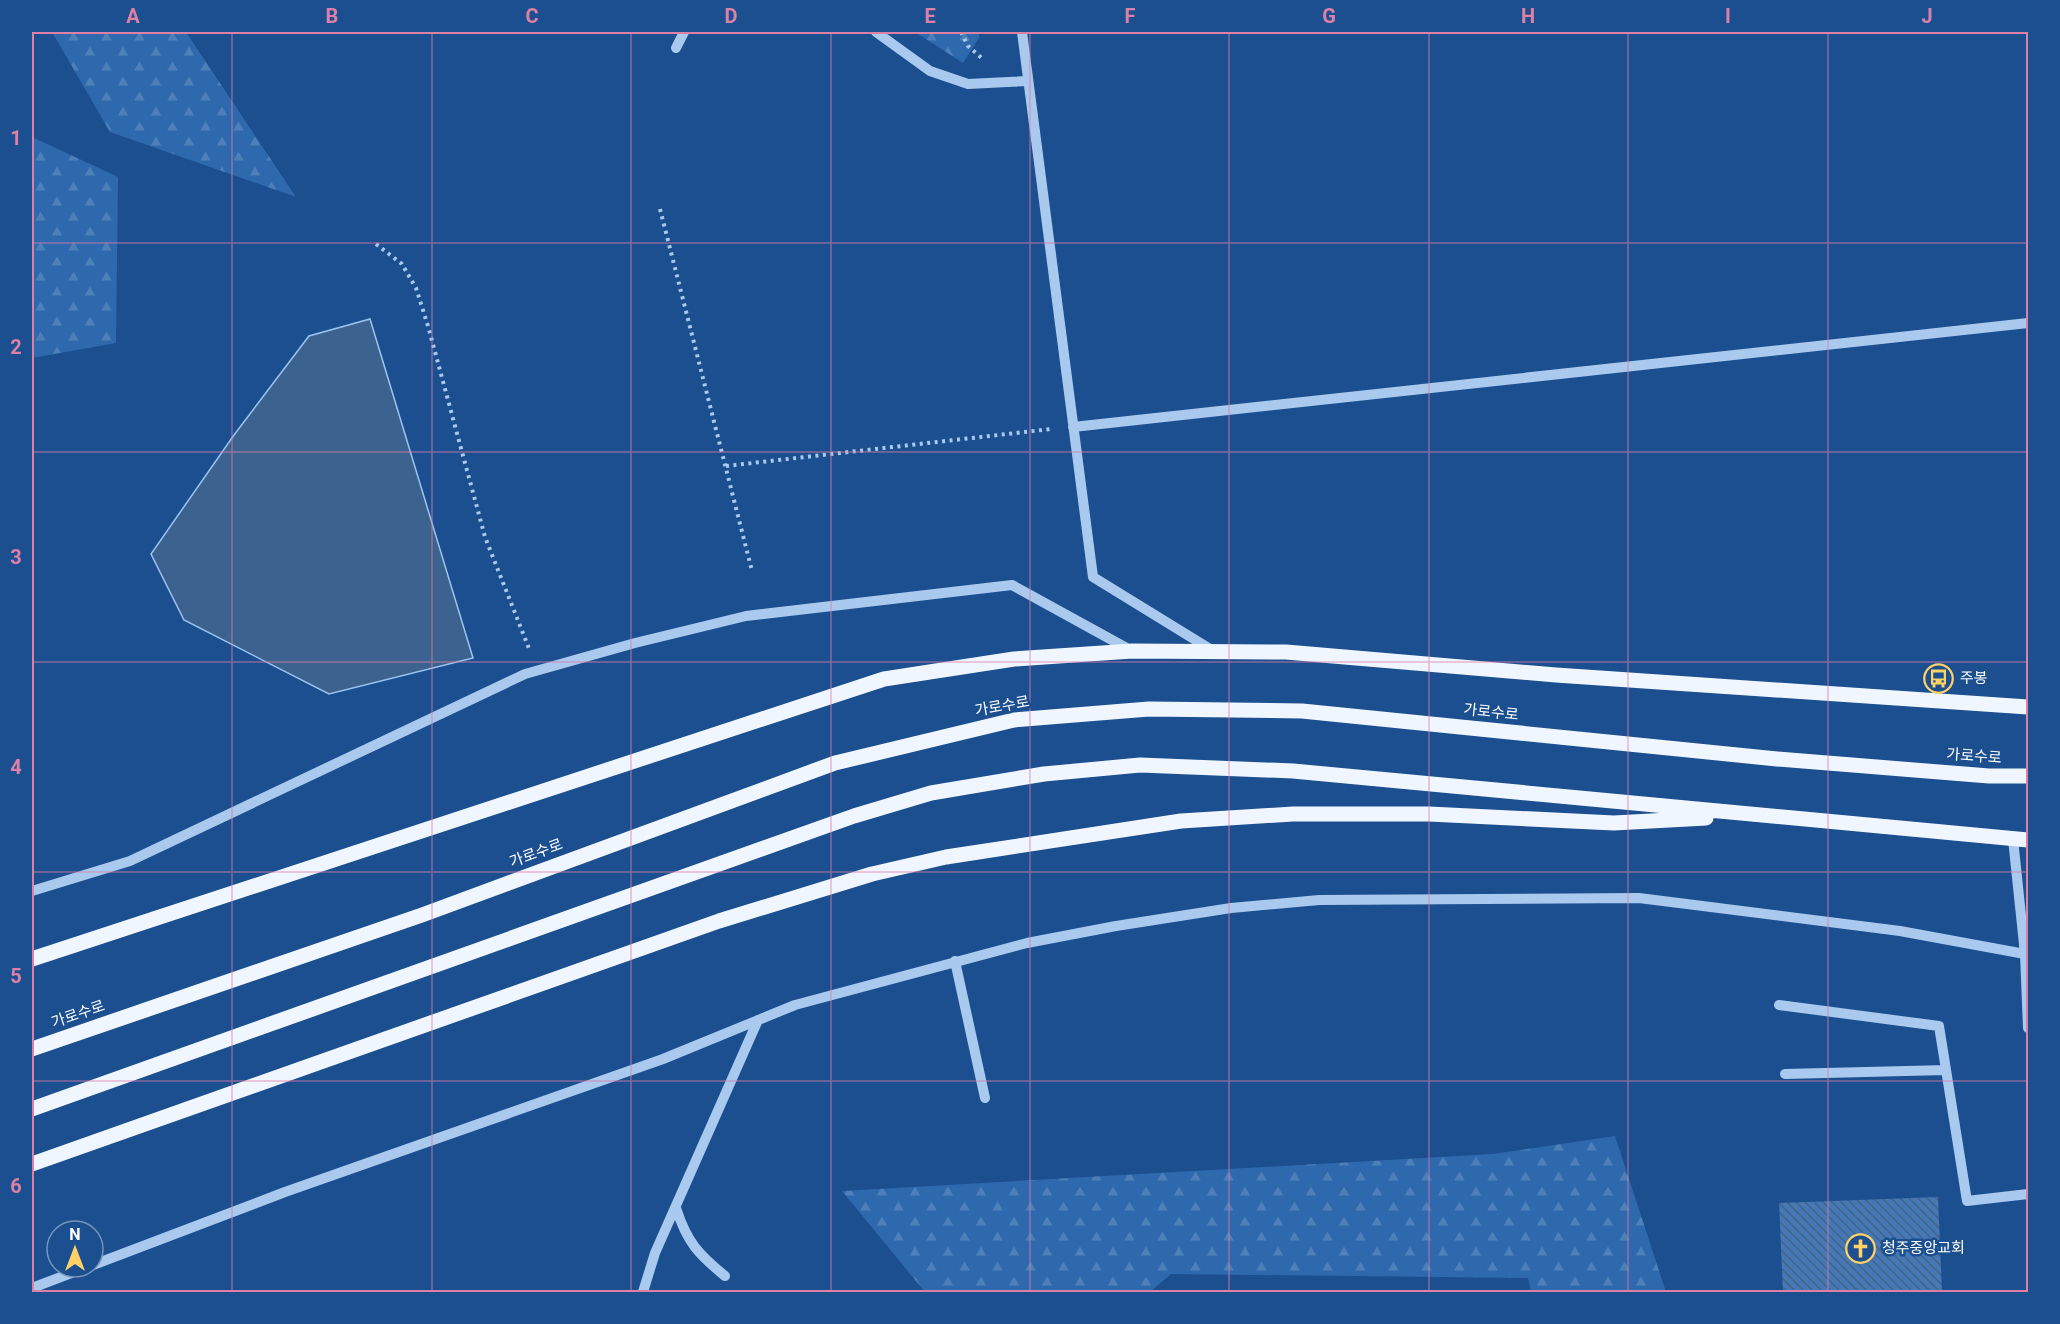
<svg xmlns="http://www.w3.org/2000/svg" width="2060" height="1324" font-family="Roboto,'Noto Sans KR',sans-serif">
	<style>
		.forest { fill: url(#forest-firs) }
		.water { fill: #3c6290; stroke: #9cc4f0; stroke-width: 1.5 }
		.building { fill: url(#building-back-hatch) }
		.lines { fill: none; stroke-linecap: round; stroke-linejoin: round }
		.path { stroke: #a9c9ee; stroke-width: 4; stroke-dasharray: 3 4.5; stroke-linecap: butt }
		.minor { stroke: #a9c9ee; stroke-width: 10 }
		.major { stroke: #f0f6ff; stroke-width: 15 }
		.grid { fill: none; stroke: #dd80a5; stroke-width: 1.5; stroke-opacity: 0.55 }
		.labels { text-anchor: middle; stroke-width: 5; stroke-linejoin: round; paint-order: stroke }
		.poi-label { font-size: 15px; fill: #fff; stroke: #1b4f8f; text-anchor: start }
		.street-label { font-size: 15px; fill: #fff; stroke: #1b4f8f }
		.neatline { fill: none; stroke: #dd80a5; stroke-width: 2 }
		.grid-label { font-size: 20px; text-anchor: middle; font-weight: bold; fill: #dd80a5 }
	</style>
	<defs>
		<pattern id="forest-firs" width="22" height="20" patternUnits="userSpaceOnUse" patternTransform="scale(1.5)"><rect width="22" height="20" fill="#2e69ad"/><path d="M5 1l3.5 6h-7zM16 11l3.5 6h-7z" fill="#4d80b9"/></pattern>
		<pattern id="building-back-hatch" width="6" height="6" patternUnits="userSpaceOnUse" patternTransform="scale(1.5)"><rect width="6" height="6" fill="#4478b7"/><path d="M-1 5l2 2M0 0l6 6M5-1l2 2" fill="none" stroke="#486282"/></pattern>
	</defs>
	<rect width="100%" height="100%" fill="#1b4f8f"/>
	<path class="forest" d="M 52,32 L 186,32 L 296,197 L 110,132 Z
		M 915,32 L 979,32 L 979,38 L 963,63 Z
		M 32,137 L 118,177 L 116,343 L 32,358 Z
		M 1615,1136 L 1666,1292 L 1531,1292 L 1528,1278 L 1171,1274 L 1150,1292 L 925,1292 L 842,1191 L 1493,1154 Z"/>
	<path class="water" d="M 370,319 L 473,658 L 329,694 L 184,620 L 151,554 L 234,435 L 309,336 Z"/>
	<path class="building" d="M 1938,1197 L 1942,1292 L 1783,1292 L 1779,1203 Z"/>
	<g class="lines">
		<path class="path" d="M 961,32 L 968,46 L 984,60
			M 660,209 L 752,571
			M 376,244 L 402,264 L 416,288 L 428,326 L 485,537 L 530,651
			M 726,466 L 1051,429"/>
		<path class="minor" d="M 876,32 L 930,71 L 968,84 L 1028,81
			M 1022,32 L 1093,577 L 1215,652
			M 676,48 L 684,32
			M 1073,427 L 2028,323
			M 32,891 L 130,861 L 525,674 L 635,643 L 746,616 L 1012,585 L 1132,651
			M 2027,950 L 2025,954 L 2028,1028
			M 955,961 L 985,1098
			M 1779,1005 L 1939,1026 L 1967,1201 L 2028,1194
			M 1785,1074 L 1946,1070
			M 676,1208 C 687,1242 698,1254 725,1276
			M 93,1265 L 285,1192 L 663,1059 L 795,1005 L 1027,943 L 1116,926 L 1231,908 L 1319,900 L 1639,898 L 1900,931 L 2025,954 L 2013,839
			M 32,1288 L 87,1267
			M 643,1292 L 655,1253 L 758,1020"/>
		<path class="major" d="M 32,959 L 884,679 L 1014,659 L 1132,651 L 1286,652 L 1556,675 L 2028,707
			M 32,1049 L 422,915 L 835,763 L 1014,720 L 1149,709 L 1302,711 L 1777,759 L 1989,776 L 2028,776
			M 32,1109 L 854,816 L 931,793 L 1044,774 L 1140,765 L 1293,771 L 2028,840
			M 32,1164 L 719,921 L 872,874 L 946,857 L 1181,821 L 1293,814 L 1429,814 L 1614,823 L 1706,818"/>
	</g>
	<path class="grid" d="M 232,32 L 232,1292M 432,32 L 432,1292M 631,32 L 631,1292M 831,32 L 831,1292M 1030,32 L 1030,1292M 1229,32 L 1229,1292M 1429,32 L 1429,1292M 1628,32 L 1628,1292M 1828,32 L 1828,1292M 32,243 L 2028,243M 32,452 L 2028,452M 32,662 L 2028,662M 32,872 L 2028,872M 32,1081 L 2028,1081"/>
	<defs>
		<symbol id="bus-ring" viewBox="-11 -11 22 22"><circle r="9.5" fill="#1b4f8f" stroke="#ffd166" stroke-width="1.5"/><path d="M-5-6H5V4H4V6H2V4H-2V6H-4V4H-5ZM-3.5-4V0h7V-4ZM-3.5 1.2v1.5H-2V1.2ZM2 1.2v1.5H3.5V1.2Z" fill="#ffd166"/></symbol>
		<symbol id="church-ring" viewBox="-11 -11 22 22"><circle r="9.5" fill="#1b4f8f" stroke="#ffd166" stroke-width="1.5"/><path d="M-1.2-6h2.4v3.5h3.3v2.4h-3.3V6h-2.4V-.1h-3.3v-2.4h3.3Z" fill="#ffd166"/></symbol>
	</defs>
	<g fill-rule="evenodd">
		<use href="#bus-ring" x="1922" y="662" width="33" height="33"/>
		<use href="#church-ring" x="1844" y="1232" width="33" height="33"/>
	</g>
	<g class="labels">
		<g class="poi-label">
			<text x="1960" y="683">주봉</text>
			<text x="1882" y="1253">청주중앙교회</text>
		</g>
		<g class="street-label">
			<text transform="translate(1002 706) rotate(-10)" y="5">가로수로</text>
			<text transform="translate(1491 712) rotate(6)" y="5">가로수로</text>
			<text transform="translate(1974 756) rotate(4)" y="5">가로수로</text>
			<text transform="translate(536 853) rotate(-20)" y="5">가로수로</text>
			<text transform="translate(78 1014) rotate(-19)" y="5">가로수로</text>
		</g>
	</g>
	<rect width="2060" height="1324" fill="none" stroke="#1b4f8f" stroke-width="66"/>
	<g transform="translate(75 1249)"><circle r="28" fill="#1b4f8f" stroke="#7695bc" stroke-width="1.5"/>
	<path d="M0-4.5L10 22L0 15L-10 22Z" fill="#ffd166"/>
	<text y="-9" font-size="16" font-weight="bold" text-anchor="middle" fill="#ffffff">N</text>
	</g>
	<rect x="33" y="33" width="1994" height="1258" class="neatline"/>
	<g class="grid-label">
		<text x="133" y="23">A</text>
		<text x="332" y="23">B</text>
		<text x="532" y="23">C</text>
		<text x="731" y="23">D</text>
		<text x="930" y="23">E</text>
		<text x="1130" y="23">F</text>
		<text x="1329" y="23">G</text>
		<text x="1528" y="23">H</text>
		<text x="1728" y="23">I</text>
		<text x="1927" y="23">J</text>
		<text x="16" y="145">1</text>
		<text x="16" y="354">2</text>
		<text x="16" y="564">3</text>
		<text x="16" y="774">4</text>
		<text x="16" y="983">5</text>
		<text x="16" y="1193">6</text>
	</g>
</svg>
